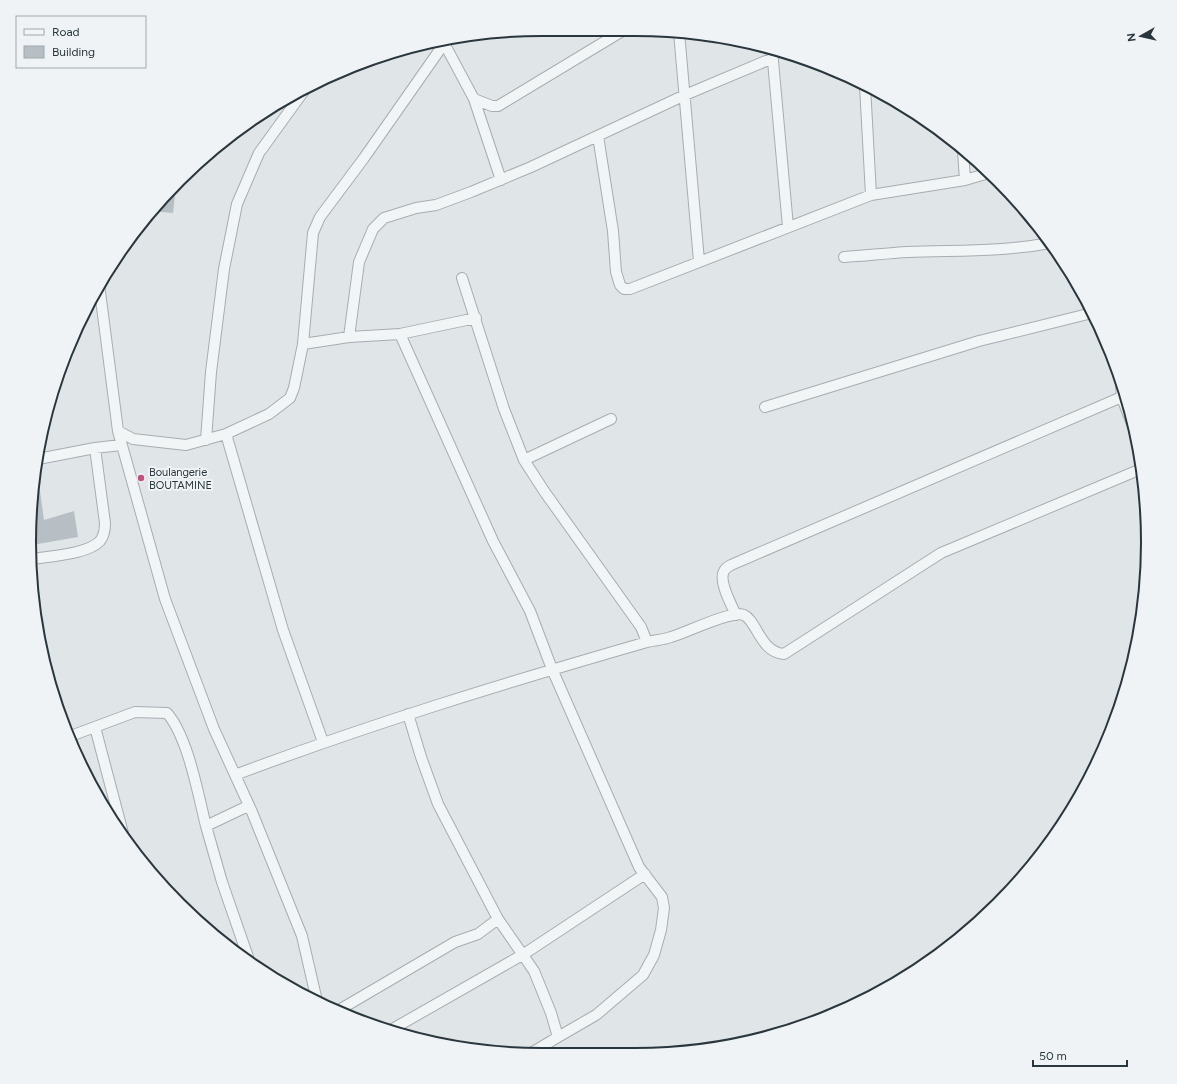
<svg xmlns="http://www.w3.org/2000/svg" width="1177" height="1084" font-family="Figtree,sans-serif">
	<style>
		.building { fill: #b8bfc4 }
		.lines { fill: none; stroke-linecap: round; stroke-linejoin: round }
		.street-casing { stroke: #a6adb1; stroke-width: 12 }
		.street { stroke: #f2f5f6; stroke-width: 10 }
		.poi-dot { fill: #c1517d; stroke: #eff3f5; stroke-width: 1.5 }
		.labels { text-anchor: middle; stroke-width: 4; stroke-linejoin: round; paint-order: stroke }
		.poi-label { font-size: 11px; fill: #2a363d; stroke: #eff3f5; text-anchor: start }
		.rim { fill: none; stroke: #2a363d; stroke-width: 2 }
	</style>
	<rect width="100%" height="100%" fill="#e0e5e8"/>
	<path class="building" d="M 176,186 L 173,213 L 151,211 L 156,204 Z
		M 35,476 L 38,476 L 44,520 L 74,511 L 78,537 L 32,545 L 30,509 Z"/>
	<g class="lines">
		<defs>
			<path id="street" d="M 679,32 L 699,261
				M 444,43 L 474,99 L 492,106 L 498,106 L 624,30
				M 772,50 L 788,227
				M 865,86 L 871,195
				M 474,99 L 501,180
				M 598,136 L 613,231 L 616,272 L 620,285 L 624,289 L 630,289 L 871,195 L 965,180 L 989,173
				M 963,151 L 965,180
				M 844,257 C 865,256 886,253 908,252 C 956,250 1002,252 1050,243
				M 462,278 L 504,409 L 524,460 L 544,491 L 641,627 L 647,642
				M 99,284 L 118,431 L 165,599 L 214,729 L 252,812 L 302,936 L 317,1001
				M 400,334 L 493,541 L 530,611 L 552,669 L 639,867 L 662,897 L 664,908 L 661,930 L 654,955 L 643,975 L 596,1015 L 558,1037
				M 349,337 L 359,262 L 373,229 L 384,218 L 416,208 L 436,205 L 471,192 L 531,167 L 685,95 L 773,58
				M 303,344 L 313,233 L 320,217 L 364,158 L 448,38
				M 1121,385 L 1122,398 L 1136,434
				M 765,407 L 979,341 L 1092,313
				M 118,431 L 133,439 L 186,445 L 226,434 L 269,414 L 290,398 L 294,388 L 303,344 L 349,337 L 400,334 L 476,318
				M 226,434 L 283,630 L 323,742
				M 206,440 L 211,372 L 224,269 L 237,204 L 259,153 L 306,88
				M 38,459 L 95,448 L 121,445
				M 524,460 L 611,419
				M 33,559 C 51,556 88,554 100,541 C 104,536 105,529 105,523 L 95,448
				M 736,615 C 732,606 718,581 724,571 C 725,569 729,566 731,565 L 1124,396
				M 408,714 L 421,757 L 438,804 L 498,919 L 534,971 L 551,1013 L 558,1037 L 533,1052
				M 95,727 L 124,837
				M 68,737 L 135,712 L 167,713 C 188,737 198,794 206,826
				M 235,775 C 370,724 508,682 647,642 C 655,640 663,640 671,637 C 686,633 731,610 744,615 C 757,621 760,652 784,654 L 941,553 L 1141,469
				M 248,957 L 222,882 L 206,826 L 248,806
				M 339,1010 L 455,942 L 478,934 L 498,919
				M 389,1031 L 524,954 L 645,874"/>
		</defs>
		<use href="#street" class="street-casing"/>
		<use href="#street" class="street"/>
	</g>
	<circle class="poi-dot" cx="141" cy="478" r="4"/>
	<g class="labels">
		<g class="poi-label">
			<text x="149" y="476">Boulangerie<tspan x="149" dy="13">BOUTAMINE</tspan></text>
		</g>
	</g>
	<path d="M0 0H1177V1084H0ZM542 36H635A506 506 0 0 1 1141 542V542A506 506 0 0 1 635 1048H542A506 506 0 0 1 36 542V542A506 506 0 0 1 542 36Z" fill="#eff3f5" fill-rule="evenodd"/>
	<path class="rim" d="M542 36H635A506 506 0 0 1 1141 542V542A506 506 0 0 1 635 1048H542A506 506 0 0 1 36 542V542A506 506 0 0 1 542 36Z"/>
	<rect x="16" y="16" width="130" height="52" fill="#eff3f5" stroke="#a0a7ab"/>
	<rect x="24" y="29" width="20" height="6" fill="#f2f5f6" stroke="#a0a7ab"/>
	<text x="52" y="36" font-size="12" fill="#2a363d">Road</text>
	<rect x="24" y="46" width="20" height="12" fill="#b8bfc4" stroke="#a0a7ab"/>
	<text x="52" y="56" font-size="12" fill="#2a363d">Building</text>
	<g transform="translate(1141 36) rotate(262)" stroke="#eff3f5" stroke-width="3" paint-order="stroke">
	<path d="M0-3L7 15L0 10L-7 15Z" fill="#2a363d"/>
	<text y="-6" font-size="11" font-weight="bold" text-anchor="middle" fill="#2a363d">N</text>
	</g>
	<path d="M1033 1060v6h94v-6" fill="none" stroke="#2a363d" stroke-width="2"/>
	<text x="1039" y="1060" font-size="12" fill="#2a363d" stroke="#eff3f5" stroke-width="3" paint-order="stroke">50 m</text>
</svg>
